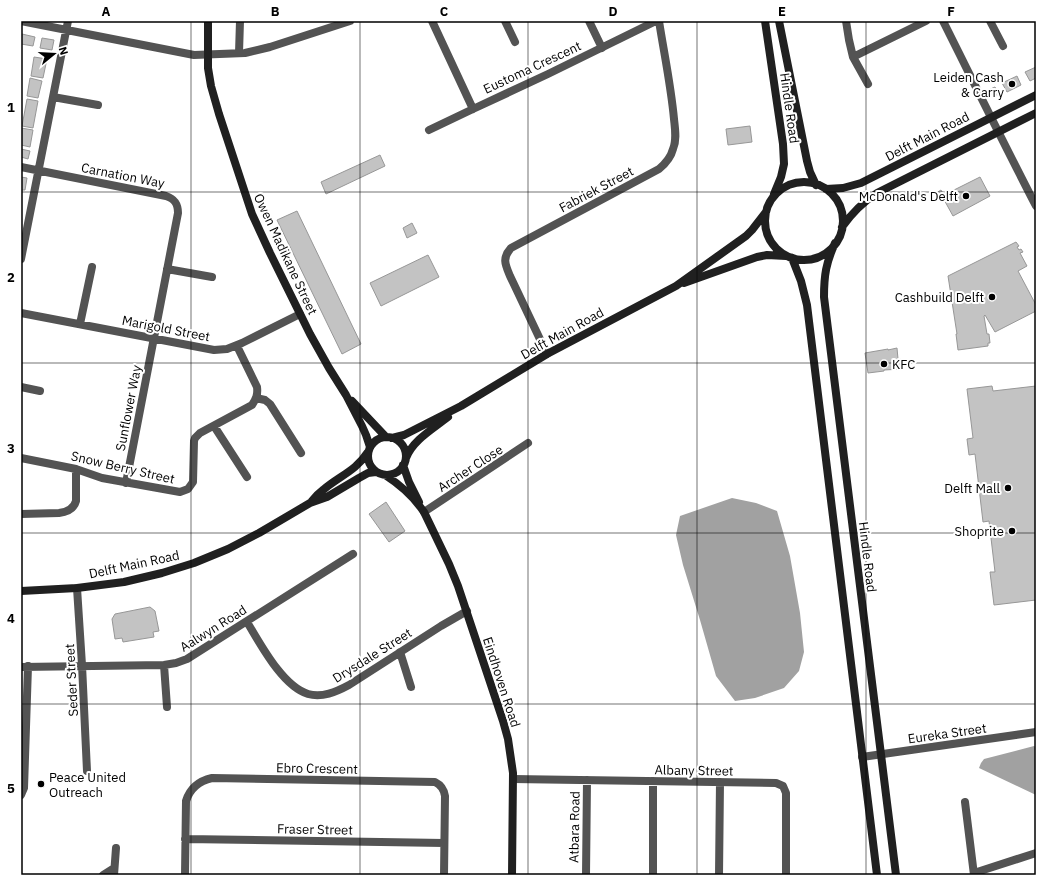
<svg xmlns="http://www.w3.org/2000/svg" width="1057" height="896" font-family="'IBM Plex Sans',sans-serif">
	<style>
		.water { fill: #a1a1a1 }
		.building { fill: #c3c3c3; stroke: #979797 }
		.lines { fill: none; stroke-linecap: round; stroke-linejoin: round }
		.street { stroke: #535353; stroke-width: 8 }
		.secondary { stroke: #202020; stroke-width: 8 }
		.grid { fill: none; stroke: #000; stroke-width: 1; stroke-opacity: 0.55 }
		.poi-dot { fill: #000; stroke: #fff; stroke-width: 1.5 }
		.labels { text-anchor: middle; stroke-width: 4; stroke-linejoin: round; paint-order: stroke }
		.street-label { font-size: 13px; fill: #000; stroke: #fff }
		.poi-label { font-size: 13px; fill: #000; stroke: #fff; text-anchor: end }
		.neatline { fill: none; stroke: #000; stroke-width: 1.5 }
		.grid-label { font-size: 13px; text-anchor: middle; font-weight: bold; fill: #000 }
	</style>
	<rect width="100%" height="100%" fill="#fff"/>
	<path class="water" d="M 732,498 L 756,503 L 777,511 L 790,556 L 800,613 L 804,652 L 799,671 L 784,688 L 755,698 L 735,701 L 716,676 L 700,620 L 683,565 L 676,535 L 680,516 Z
		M 1034,746 L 1036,747 L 1036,795 L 979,768 L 981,763 L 984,759 Z"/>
	<path class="building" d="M 22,34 L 35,37 L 33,46 L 21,44 Z
		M 42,38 L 54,40 L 52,50 L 40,48 Z
		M 34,57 L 47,59 L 43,78 L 31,76 Z
		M 1036,67 L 1036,78 L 1030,81 L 1025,72 Z
		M 1017,76 L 1021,85 L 1007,92 L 1002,83 Z
		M 30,78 L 42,81 L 38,98 L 27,96 Z
		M 995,87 L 999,94 L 997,95 L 990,94 L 988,90 Z
		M 27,99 L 38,101 L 33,128 L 22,126 Z
		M 750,126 L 752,142 L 728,145 L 726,129 Z
		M 21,128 L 33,130 L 30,147 L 21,145 Z
		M 21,149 L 30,151 L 28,159 L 21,157 Z
		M 380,155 L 385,166 L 326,194 L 321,182 Z
		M 21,177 L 27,178 L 25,190 L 21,190 Z
		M 980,177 L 990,196 L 953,216 L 942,196 L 938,198 L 936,193 L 941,190 L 944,195 Z
		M 297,211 L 361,344 L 342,354 L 277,220 Z
		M 412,223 L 417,233 L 407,238 L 403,228 Z
		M 1016,242 L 1019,246 L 1017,247 L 1019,250 L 1021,249 L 1023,252 L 1020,253 L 1027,266 L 1018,271 L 1036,305 L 1036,311 L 995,332 L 985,315 L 984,316 L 987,334 L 989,334 L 990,343 L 988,343 L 988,346 L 958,350 L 956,334 L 957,334 L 948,276 Z
		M 428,255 L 439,277 L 381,306 L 370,283 Z
		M 897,348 L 898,359 L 901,359 L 902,369 L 884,370 L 884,371 L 868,373 L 865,353 L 888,349 L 888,350 Z
		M 992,386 L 993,391 L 1036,386 L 1036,600 L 994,605 L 990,572 L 995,572 L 989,521 L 983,522 L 975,454 L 969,455 L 967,439 L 973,438 L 967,389 Z
		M 386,502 L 405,531 L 389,542 L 369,514 Z
		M 150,607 L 155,611 L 159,631 L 153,632 L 154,637 L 123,642 L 122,638 L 115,639 L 112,619 L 115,614 Z"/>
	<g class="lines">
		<path class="street" d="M 21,21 L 194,55 L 245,53 L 270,47 L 350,21
			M 432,21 L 473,109
			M 505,21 L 515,42
			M 589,21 L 602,48
			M 846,21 L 849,40 L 853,57 L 868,84
			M 943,21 C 974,83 1004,144 1036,206
			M 990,21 L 1003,46
			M 239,53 L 240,21
			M 853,57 L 926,21
			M 53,97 L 98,105
			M 429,130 L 473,109 L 548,74 L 656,21
			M 21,167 L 166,196 C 175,199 178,204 178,213 L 126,483
			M 21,259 L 68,21
			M 167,269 L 212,277
			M 21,313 L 214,350 L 227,349 L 242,343 L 300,314
			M 80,324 L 92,267
			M 547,354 L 510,276 C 505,264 502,258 511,248 L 659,169 C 665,164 671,157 673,149 C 677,140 675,129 674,119 C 671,86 664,53 659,21
			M 21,387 L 40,391
			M 256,398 L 265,400 L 270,404 L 301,453
			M 214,426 L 247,477
			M 21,458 L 76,469 L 102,478 L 180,492 L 188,489 L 193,482 L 194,441 L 195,438 L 200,433 L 252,405 C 256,399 258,395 257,387 L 237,346
			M 424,512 L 528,443
			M 21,514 L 59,513 C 67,512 74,509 76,501 L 76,469
			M 77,588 L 82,665 L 87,771
			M 247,622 C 260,643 282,686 308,694 C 322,698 336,692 349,685 L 441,626 L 467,611
			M 400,652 L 411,687
			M 164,665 L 167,707
			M 21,667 L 164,665 L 176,663 L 187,659 L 353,554
			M 862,757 L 1036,732
			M 513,779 L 776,783 L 783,786 L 786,793 L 786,875
			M 21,795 L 24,788 L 28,666
			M 965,802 L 974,875
			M 185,839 L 444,843
			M 974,873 L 1036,853
			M 103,875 L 114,868
			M 114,875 L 116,848
			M 185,875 L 186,801 C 190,788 199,781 212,778 L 435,782 C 441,785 444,789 445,796 L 444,875
			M 586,875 L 587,780
			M 653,875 L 653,781
			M 719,875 L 720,782"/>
		<path class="secondary" d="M 208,21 L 208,68 L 211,86 L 219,114 L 252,214 L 270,253 L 310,334 L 329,368 L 346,395 L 362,426 L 366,435 L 370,447
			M 765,21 L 783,144 L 784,164 L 781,177 L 774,194
			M 779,21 L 807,161 L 810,172 L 816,185
			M765 221a39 39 0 1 1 78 0a39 39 0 1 1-78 0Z
			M 826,189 L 843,188 L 861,183 L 1036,95
			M 842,227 C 852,213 863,202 877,193 L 1036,113
			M 835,243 C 826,263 824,275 824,297 L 896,875
			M 792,258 L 801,281 L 807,305 L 877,875
			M 684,283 L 757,257 L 767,255 L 786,256
			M 352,401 L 386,437
			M368 456a19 19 0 1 1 38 0a19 19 0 1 1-38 0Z
			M 392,438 L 404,435 L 461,406 L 547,354 L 676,286 L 746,236 L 752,230 L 766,212
			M 406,458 C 413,440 433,429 448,417
			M 403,465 L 409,482 L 419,502
			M 385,475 C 399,484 414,497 424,512 L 449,564 L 458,586 L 503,721 L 508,739 L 513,773 L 512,875
			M 312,501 C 315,497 319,493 323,490 C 339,476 356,471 368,452
			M 21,591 L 77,588 L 124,582 L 162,573 L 194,563 L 228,549 L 259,533 L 310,503 L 327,497 L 359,478 L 368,473 L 376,472"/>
	</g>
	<path class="grid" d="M 191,21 L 191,875M 360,21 L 360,875M 528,21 L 528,875M 697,21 L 697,875M 866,21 L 866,875M 21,192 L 1036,192M 21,363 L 1036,363M 21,533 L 1036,533M 21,704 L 1036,704"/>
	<g class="poi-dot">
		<circle cx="1012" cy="84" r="4"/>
		<circle cx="966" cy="196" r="4"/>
		<circle cx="992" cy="297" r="4"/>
		<circle cx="884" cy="364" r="4"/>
		<circle cx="1008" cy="488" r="4"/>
		<circle cx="1012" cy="531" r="4"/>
		<circle cx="41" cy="784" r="4"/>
	</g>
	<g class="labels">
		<g class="street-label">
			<text transform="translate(532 67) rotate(-25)" y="5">Eustoma Crescent</text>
			<text transform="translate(790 108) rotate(82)" y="5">Hindle Road</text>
			<text transform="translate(927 136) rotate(-27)" y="5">Delft Main Road</text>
			<text transform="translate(123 175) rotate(11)" y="5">Carnation Way</text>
			<text transform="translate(596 189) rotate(-28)" y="5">Fabriek Street</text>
			<text transform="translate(286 254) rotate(65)" y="5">Owen Madikane Street</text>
			<text transform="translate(166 328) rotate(11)" y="5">Marigold Street</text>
			<text transform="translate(562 333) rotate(-29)" y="5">Delft Main Road</text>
			<text transform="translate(128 408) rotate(-79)" y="5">Sunflower Way</text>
			<text transform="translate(123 467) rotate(13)" y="5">Snow Berry Street</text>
			<text transform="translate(470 468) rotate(-33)" y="5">Archer Close</text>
			<text transform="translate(868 557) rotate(83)" y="5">Hindle Road</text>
			<text transform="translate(134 564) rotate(-12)" y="5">Delft Main Road</text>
			<text transform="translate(213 628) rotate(-32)" y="5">Aalwyn Road</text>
			<text transform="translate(372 655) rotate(-32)" y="5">Drysdale Street</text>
			<text transform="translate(71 680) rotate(-93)" y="5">Seder Street</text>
			<text transform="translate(502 682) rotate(72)" y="5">Eindhoven Road</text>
			<text transform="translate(947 733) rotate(-8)" y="5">Eureka Street</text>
			<text transform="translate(317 768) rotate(1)" y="5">Ebro Crescent</text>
			<text transform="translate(694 770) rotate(1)" y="5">Albany Street</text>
			<text transform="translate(574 827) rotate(-89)" y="5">Atbara Road</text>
			<text transform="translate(315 829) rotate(1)" y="5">Fraser Street</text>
		</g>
		<g class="poi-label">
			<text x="1004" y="82">Leiden Cash<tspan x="1004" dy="15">&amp; Carry</tspan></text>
			<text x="958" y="201">McDonald's Delft</text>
			<text x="984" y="302">Cashbuild Delft</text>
			<text x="892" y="369" text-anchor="start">KFC</text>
			<text x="1000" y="493">Delft Mall</text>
			<text x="1004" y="536">Shoprite</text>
			<text x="49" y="782" text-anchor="start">Peace United<tspan x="49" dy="15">Outreach</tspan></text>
		</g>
	</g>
	<rect width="1057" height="896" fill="none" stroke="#ffffff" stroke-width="44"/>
	<g transform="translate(54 54) rotate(72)" stroke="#ffffff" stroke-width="3" paint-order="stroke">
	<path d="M0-3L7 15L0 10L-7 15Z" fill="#000000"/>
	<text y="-6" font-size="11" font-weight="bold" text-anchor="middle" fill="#000000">N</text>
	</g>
	<rect x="22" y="22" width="1013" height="852" class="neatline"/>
	<g class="grid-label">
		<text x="106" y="16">A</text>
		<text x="275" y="16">B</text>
		<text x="444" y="16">C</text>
		<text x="613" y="16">D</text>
		<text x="782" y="16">E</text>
		<text x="951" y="16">F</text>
		<text x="11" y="112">1</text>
		<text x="11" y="282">2</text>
		<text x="11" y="453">3</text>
		<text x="11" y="623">4</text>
		<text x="11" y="793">5</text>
	</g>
</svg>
